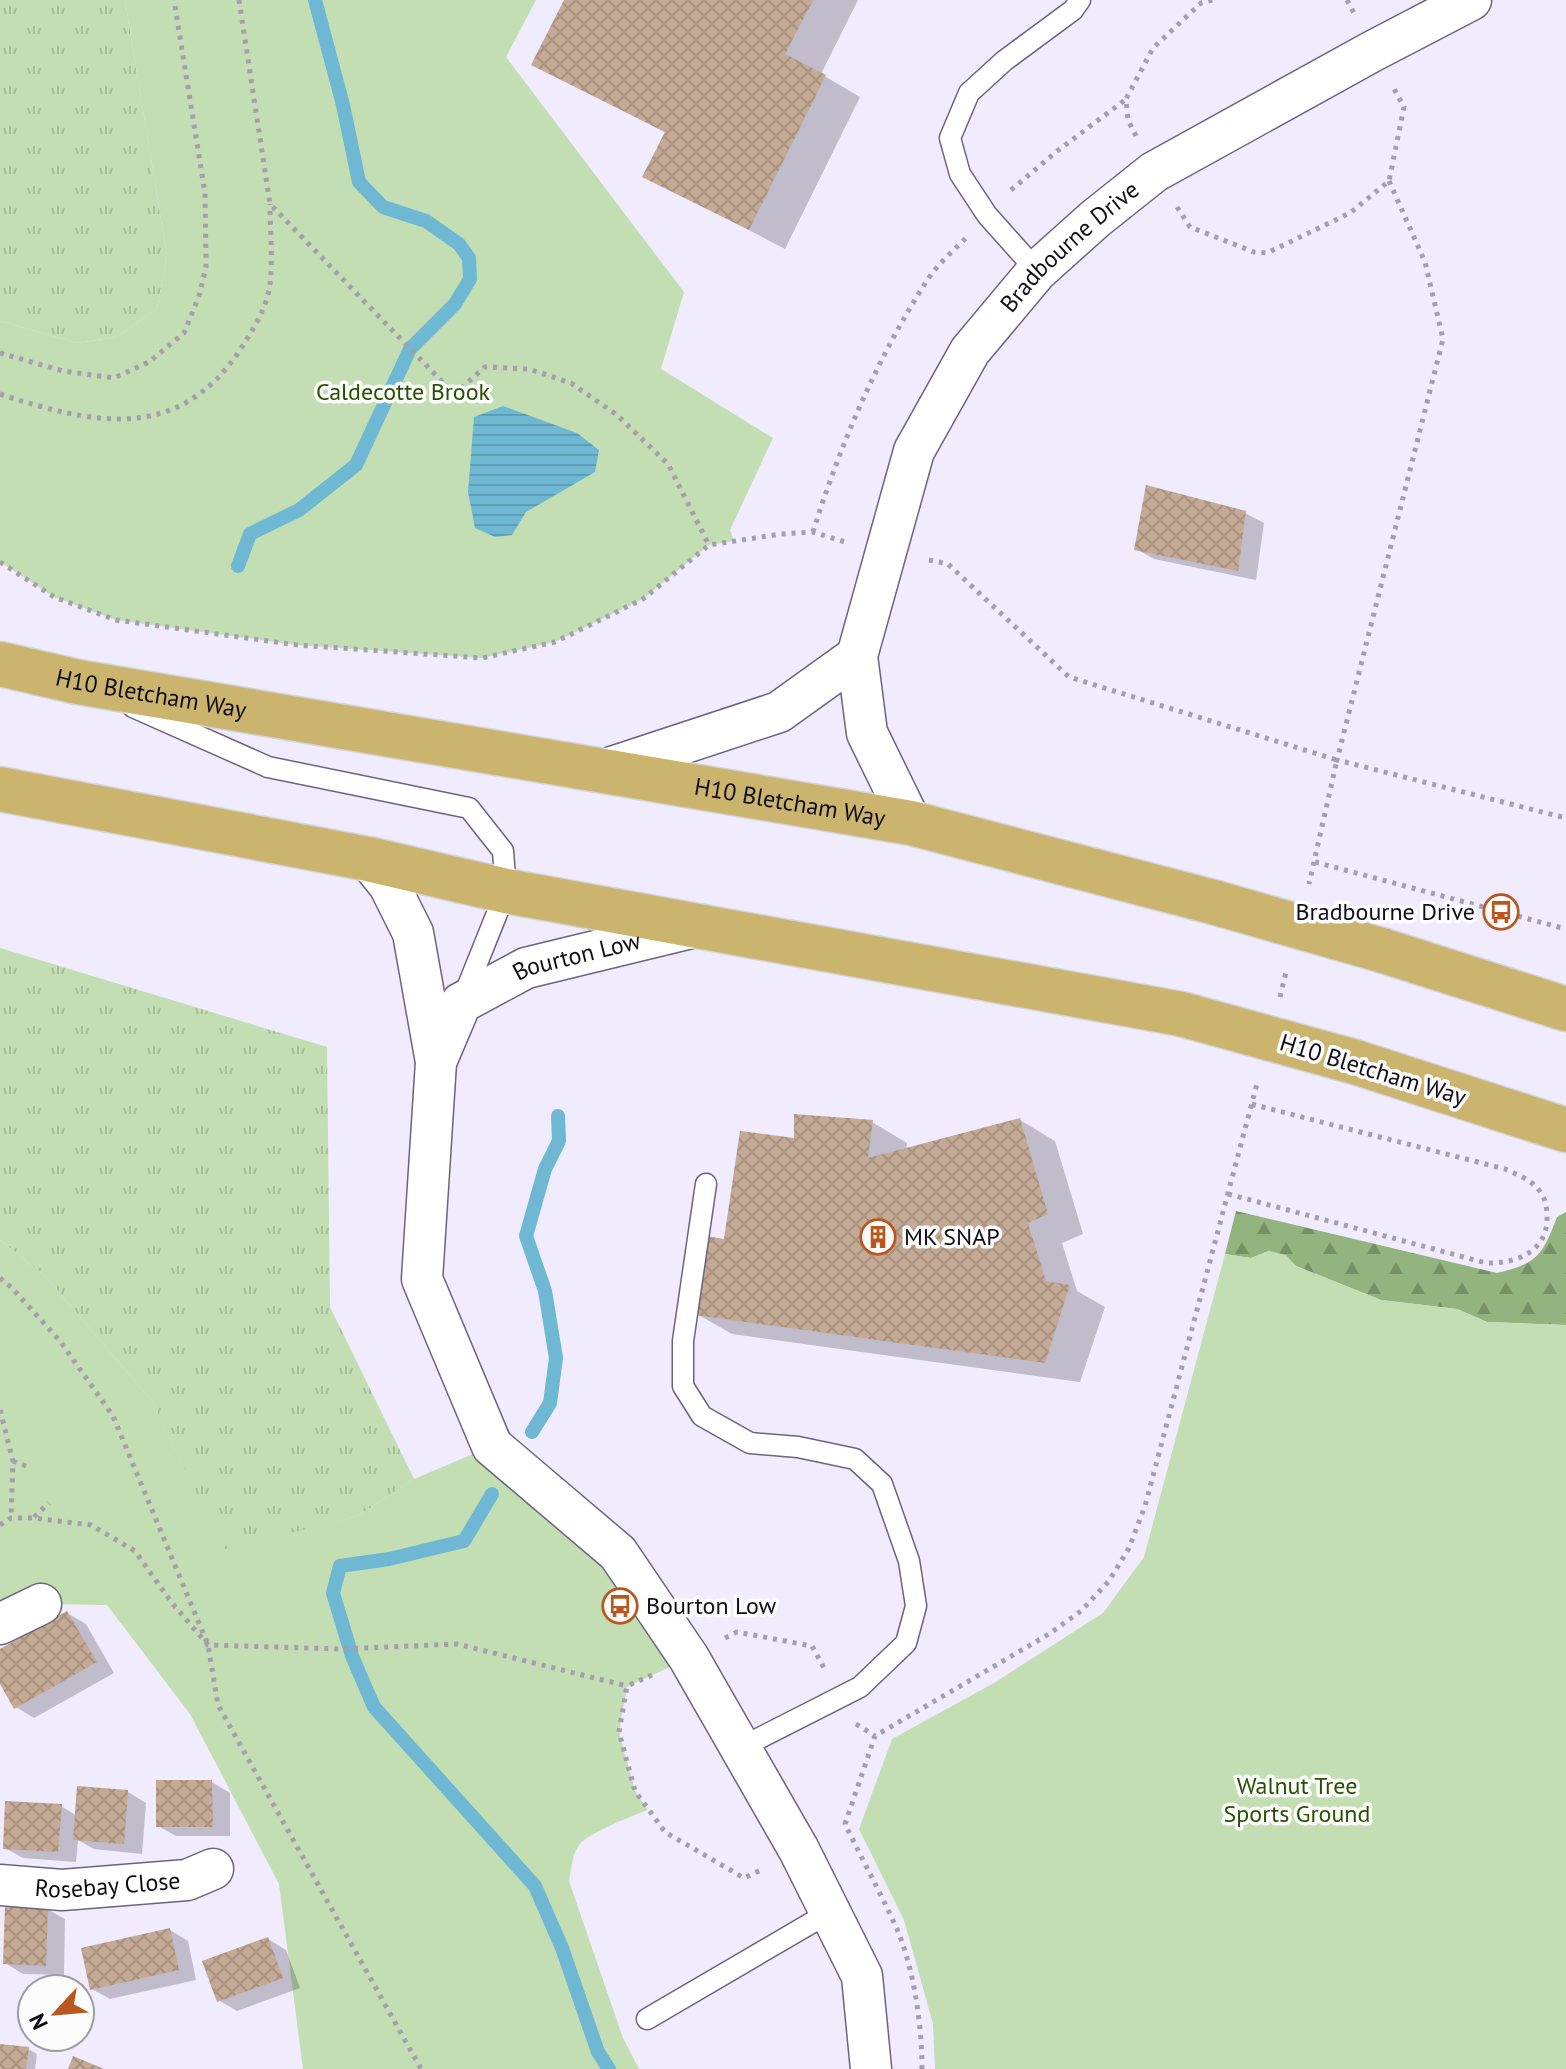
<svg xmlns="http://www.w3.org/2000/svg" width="1566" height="2069" font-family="'PT Sans',sans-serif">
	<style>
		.grass { fill: url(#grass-tufts) }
		.forest { fill: url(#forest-firs) }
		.green { fill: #c2deb2 }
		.water { fill: url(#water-rules) }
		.shadow { fill: #0003 }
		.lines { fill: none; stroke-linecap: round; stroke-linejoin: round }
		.stream { stroke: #6eb8d3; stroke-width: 14 }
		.building { fill: url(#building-cross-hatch) }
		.lane-casing { stroke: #6c637e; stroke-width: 23 }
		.street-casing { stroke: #6c637e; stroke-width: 43 }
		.highway-casing { stroke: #d4d3d5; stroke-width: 47 }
		.path { stroke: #a49eae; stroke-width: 5; stroke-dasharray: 4 6; stroke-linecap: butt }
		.lane { stroke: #fff; stroke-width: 20 }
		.street { stroke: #fff; stroke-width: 40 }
		.highway { stroke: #cbb46e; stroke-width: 44 }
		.highway-bridge-casing { stroke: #d4d3d5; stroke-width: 47; stroke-linecap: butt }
		.highway-bridge { stroke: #cbb46e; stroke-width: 44 }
		.labels { text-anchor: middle; stroke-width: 7; stroke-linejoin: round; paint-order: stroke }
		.street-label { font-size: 24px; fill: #100c16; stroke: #fcfcfc }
		.park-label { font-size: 24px; fill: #285000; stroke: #fcfcfc }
		.poi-label { font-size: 24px; fill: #100c16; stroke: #fcfcfc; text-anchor: start }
	</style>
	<defs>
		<pattern id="grass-tufts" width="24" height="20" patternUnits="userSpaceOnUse" patternTransform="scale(2)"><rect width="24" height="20" fill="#c2deb2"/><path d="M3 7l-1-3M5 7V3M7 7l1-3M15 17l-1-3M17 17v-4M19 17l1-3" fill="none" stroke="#a6bd98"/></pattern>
		<pattern id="forest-firs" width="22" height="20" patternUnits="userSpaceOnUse" patternTransform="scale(2)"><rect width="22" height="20" fill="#93b47e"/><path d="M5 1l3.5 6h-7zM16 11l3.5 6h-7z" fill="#779166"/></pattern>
		<pattern id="water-rules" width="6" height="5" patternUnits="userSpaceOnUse" patternTransform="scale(2)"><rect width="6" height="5" fill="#6eb8d3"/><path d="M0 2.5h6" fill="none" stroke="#5e9db4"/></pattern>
		<pattern id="building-cross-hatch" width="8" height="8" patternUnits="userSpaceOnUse" patternTransform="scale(2)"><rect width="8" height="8" fill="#c4aa94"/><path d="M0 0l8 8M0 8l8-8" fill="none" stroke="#a7917f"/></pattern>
	</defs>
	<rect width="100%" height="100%" fill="#f1ebfe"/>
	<path class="grass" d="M 0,0 L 125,0 L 167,256 L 157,309 L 117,337 L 77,343 L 0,321 Z
		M 0,948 L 327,1047 L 330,1307 L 414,1479 L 358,1516 L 223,1551 L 152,1401 L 45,1276 L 0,1240 Z"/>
	<path class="forest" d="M 1236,1211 L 1497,1273 C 1538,1263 1542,1256 1557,1217 L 1566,1212 L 1566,1325 L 1487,1322 L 1457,1309 L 1381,1300 L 1296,1266 L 1269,1251 L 1251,1258 L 1225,1254 Z"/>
	<path class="green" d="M 125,0 L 536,0 L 506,57 L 684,292 L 661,369 L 773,438 L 730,530 L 734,541 L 709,545 L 643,599 L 555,642 L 482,658 L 297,645 L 116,620 L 54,597 L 0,562 L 0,321 L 77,343 L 117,337 L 157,309 L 167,256 Z
		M 0,1240 L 45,1276 L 152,1401 L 223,1550 L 358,1516 L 414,1479 L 492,1446 L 689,1658 L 627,1687 L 619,1732 L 635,1791 L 648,1810 C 634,1815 589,1833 580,1844 C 572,1853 571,1870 569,1881 L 623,2038 L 639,2069 L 303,2069 L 279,1884 L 190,1714 L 107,1605 L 41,1604 L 0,1624 Z
		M 1269,1251 L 1286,1255 L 1296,1266 L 1381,1300 L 1457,1309 L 1487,1322 L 1566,1325 L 1566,2069 L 935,2069 L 933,2024 L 904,1920 L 859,1829 L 892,1739 L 994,1683 L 1103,1613 L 1144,1557 L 1225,1254 L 1251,1258 Z"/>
	<path class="water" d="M 503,406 L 577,433 L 599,450 L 595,472 L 526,512 L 512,535 L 495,537 L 475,528 L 468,492 L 474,417 Z"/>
	<path class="shadow" d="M 566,0 L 858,0 L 821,74 L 860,97 L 785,249 L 645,176 L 666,133 L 534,64 Z
		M 1245,513 L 1264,523 L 1256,580 L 1154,559 L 1136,549 Z
		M 1020,1120 L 1055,1141 L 1083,1234 L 1062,1243 L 1077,1291 L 1105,1307 L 1080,1382 L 732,1334 L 697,1314 L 726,1241 L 796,1140 L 872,1122 L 907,1143 L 906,1150 Z
		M 67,1613 L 86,1624 L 114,1673 L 34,1718 L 16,1707 L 0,1680 L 0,1651 Z
		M 212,1782 L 230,1793 L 230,1836 L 176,1836 L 158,1826 Z
		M 128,1792 L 146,1803 L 142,1854 L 94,1849 L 78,1840 L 76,1862 L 23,1858 L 5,1848 L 61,1806 L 77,1816 Z
		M 47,1909 L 65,1919 L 64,1975 L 23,1974 L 5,1963 Z
		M 170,1930 L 188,1941 L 196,1980 L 110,1999 L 92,1989 Z
		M 268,1939 L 286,1950 L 300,1988 L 237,2011 L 218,2000 Z
		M 0,2045 L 28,2049 L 37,2054 L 35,2069 L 0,2069 Z"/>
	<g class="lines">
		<path class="stream" d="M 238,566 L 250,534 L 299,510 L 356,465 L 410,349 L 455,304 L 470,279 L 469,258 L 459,244 L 426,221 L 383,207 L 359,182 L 343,105 L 315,0
			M 532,1432 L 550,1403 L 556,1358 L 545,1291 L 526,1236 L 545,1169 L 559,1141 L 558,1116
			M 492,1494 L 464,1541 L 389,1559 L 340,1566 L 333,1593 L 352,1656 L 374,1707 L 535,1886 L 562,1948 L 598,2052 L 609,2069"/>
	</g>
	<path class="building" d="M 564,0 L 813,0 L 785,54 L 826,75 L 749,230 L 642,177 L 665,132 L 531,65 Z
		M 1146,485 L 1246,511 L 1238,571 L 1134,550 Z
		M 794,1114 L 873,1120 L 868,1158 L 1020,1118 L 1048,1214 L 1028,1223 L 1046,1281 L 1070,1285 L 1045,1363 L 695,1315 L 706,1236 L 724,1239 L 740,1131 L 794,1138 Z
		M 67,1611 L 97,1662 L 14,1709 L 0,1684 L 0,1649 Z
		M 156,1780 L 212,1780 L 213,1827 L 156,1827 Z
		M 77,1786 L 128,1790 L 124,1844 L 73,1840 Z
		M 5,1801 L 62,1804 L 58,1852 L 3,1849 Z
		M 5,1906 L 48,1907 L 46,1966 L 3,1964 Z
		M 170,1928 L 179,1970 L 90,1990 L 81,1948 Z
		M 268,1937 L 283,1978 L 217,2002 L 202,1961 Z
		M 0,2044 L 29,2047 L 26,2069 L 0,2069 Z
		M 73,2056 L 104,2069 L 68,2069 Z"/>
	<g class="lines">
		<defs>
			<path id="lane" d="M 1037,271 L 987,215 L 960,174 L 950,138 L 969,93 L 1004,61 L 1073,10 L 1080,0
				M 133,707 L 268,767 L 469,808 L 503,851 L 506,891 L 463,998
				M 706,1184 L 683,1341 L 683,1386 L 702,1416 L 750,1443 L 798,1447 L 855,1459 L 882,1484 L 909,1561 L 916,1606 L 906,1643 L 860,1687 L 740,1748
				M 647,2019 L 830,1912"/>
			<g id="street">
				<path d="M 600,771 L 779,712 L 857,656"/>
				<path id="s1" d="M 911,823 L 867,733 L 857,656 L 914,451 L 970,351 L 1037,271 L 1095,219 L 1154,172 L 1373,51 L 1471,0"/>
				<path d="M 368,859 L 389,885 L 413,933 L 436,1062 L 422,1279 L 492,1446 L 618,1553 L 689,1658 L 799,1850 L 862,1976 L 871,2069"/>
				<path id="s2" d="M 436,1062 L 461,1003 L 526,968 L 699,926"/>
				<path d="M 0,1624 L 41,1604"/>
				<path id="s3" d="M 0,1885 L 62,1890 L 187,1880 L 213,1869"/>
			</g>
			<g id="highway">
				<path id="s4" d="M 0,664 L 78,682 L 911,823 L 1213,902"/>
				<path d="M 0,789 L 368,859 L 506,891 L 1181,1014"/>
				<path d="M 1381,950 L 1566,1009"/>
				<path d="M 1355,1062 L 1566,1130"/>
			</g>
		</defs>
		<use href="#lane" class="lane-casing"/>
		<use href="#street" class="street-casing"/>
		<use href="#highway" class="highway-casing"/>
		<path class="path" d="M 239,0 L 270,204 L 454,394 L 485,367 L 529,369 L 571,383 L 617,415 L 668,464 L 709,545
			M 1347,0 L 1355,15
			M 1136,136 L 1128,120 L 1126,99 L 1153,48 L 1201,3 L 1213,0
			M 1389,181 L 1425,262 L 1443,339 L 1337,760 L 1566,818
			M 1011,190 L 1056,152 L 1125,100
			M 1177,207 L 1190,227 L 1254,252 L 1267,253 L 1350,213 L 1389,181 L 1404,107 L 1393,87
			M 0,353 L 63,371 L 114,378 L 149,362 L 184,333 L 199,296 L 206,267 L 205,193 L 174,0
			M 0,394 C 91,424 178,444 240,350 C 253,330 267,308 270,284 C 273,258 270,230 270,204
			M 813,532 C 840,445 878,356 928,279 C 938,264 953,251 966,238
			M 929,560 L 948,564 L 1069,677 L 1337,760 L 1309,884
			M 0,562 L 54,597 L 116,620 L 297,645 L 482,658 L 555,642 L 643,599 L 709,545 L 781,534 L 813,532 L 845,542
			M 1315,862 L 1566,929
			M 1280,997 L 1287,968
			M 1228,1194 L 1486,1263 C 1515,1264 1548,1252 1547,1217 C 1547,1209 1546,1200 1541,1193 C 1533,1180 1518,1175 1505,1169 L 1251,1104
			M 0,1278 L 11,1287 L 60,1341 L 113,1416 L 208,1645 L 218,1705 L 421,2069
			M 0,1410 L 13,1461 L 11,1518
			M 13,1461 L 26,1466
			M 34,1517 L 49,1503
			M 0,1525 L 11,1518 L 33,1518 L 91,1525 L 135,1551 L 172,1603 L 208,1645 L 341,1649 L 457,1644 L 627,1686
			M 725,1638 L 737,1632 L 812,1646 L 824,1668
			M 652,1675 L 627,1686 L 619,1732 L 635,1791 L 665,1832 L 744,1878 L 763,1869
			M 856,1724 L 875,1736
			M 922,2069 C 922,2026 914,1969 897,1929 C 881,1894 862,1859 845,1824 L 875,1736 L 1049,1634 L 1081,1611 L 1109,1581 L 1129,1548 L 1145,1506 L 1258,1080"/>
		<use href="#lane" class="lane"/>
		<use href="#street" class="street"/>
		<use href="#highway" class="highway"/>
		<defs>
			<path id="highway-bridge" d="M 1213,902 L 1381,950
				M 1181,1014 L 1355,1062"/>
		</defs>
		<use href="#highway-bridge" class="highway-bridge-casing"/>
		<use href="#highway-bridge" class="highway-bridge"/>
	</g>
	<defs>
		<symbol id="bus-ring" viewBox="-11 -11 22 22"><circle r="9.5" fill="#fcfcfc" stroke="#ba571f" stroke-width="1.5"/><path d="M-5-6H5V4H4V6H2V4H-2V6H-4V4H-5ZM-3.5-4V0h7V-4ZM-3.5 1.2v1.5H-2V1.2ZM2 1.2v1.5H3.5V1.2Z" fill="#ba571f"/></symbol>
		<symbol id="building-ring" viewBox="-11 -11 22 22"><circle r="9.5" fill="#fcfcfc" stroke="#ba571f" stroke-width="1.5"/><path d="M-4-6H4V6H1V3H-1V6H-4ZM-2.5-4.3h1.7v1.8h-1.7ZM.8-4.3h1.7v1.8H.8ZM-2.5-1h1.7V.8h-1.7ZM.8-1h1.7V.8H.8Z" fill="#ba571f"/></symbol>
	</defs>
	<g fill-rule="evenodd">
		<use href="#bus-ring" x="1481" y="892" width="40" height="40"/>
		<use href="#building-ring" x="858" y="1217" width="40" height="40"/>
		<use href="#bus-ring" x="600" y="1586" width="40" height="40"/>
	</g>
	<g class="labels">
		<g class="street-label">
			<text dy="8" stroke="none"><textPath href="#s1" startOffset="650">Bradbourne Drive</textPath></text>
			<text dy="8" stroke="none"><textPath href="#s4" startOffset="154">H10 Bletcham Way</textPath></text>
			<text dy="8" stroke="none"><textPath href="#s4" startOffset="802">H10 Bletcham Way</textPath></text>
			<text dy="8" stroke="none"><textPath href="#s2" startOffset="190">Bourton Low</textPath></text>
			<text transform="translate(1373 1070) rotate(17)" y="8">H10 Bletcham Way</text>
			<text dy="8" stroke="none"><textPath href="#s3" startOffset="108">Rosebay Close</textPath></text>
		</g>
		<g class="park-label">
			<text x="403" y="400">Caldecotte Brook</text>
			<text x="1297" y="1794">Walnut Tree<tspan x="1297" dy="28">Sports Ground</tspan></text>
		</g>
		<g class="poi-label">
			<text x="1475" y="920" text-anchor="end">Bradbourne Drive</text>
			<text x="904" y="1245">MK SNAP</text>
			<text x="646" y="1614">Bourton Low</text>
		</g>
	</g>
	<g transform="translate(56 2013) rotate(244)"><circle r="38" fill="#fcfcfc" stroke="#9e9ca0" stroke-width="2"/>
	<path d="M0-6L14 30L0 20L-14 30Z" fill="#ba571f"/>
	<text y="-12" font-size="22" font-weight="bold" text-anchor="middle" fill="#100c16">N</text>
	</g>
</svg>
